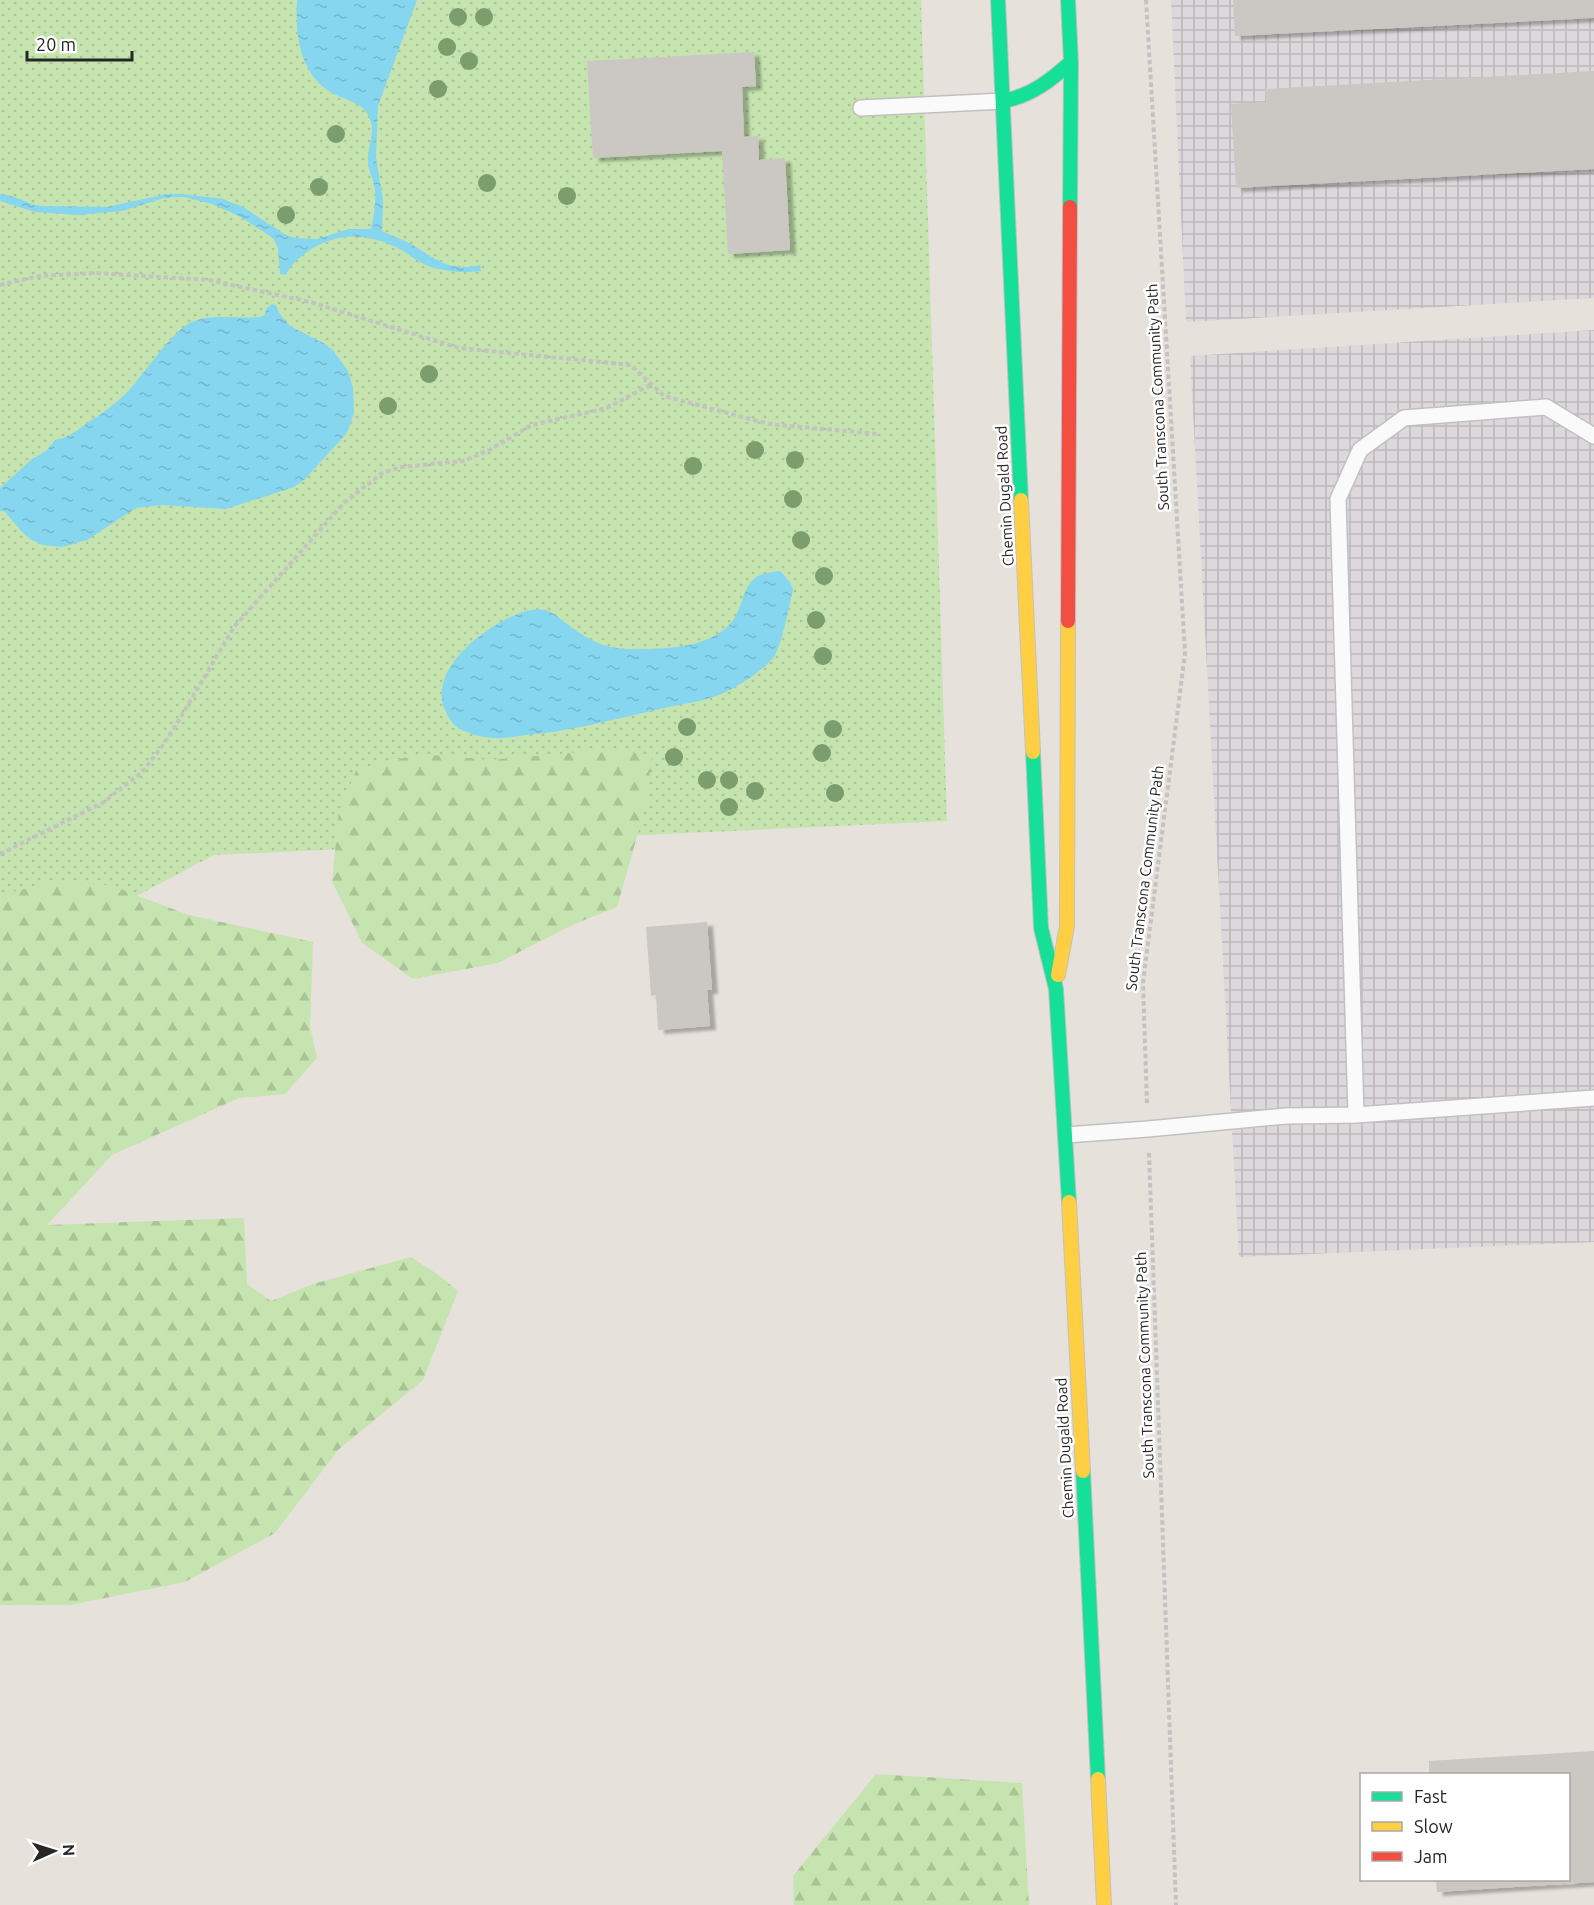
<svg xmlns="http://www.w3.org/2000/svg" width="1594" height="1905" font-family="Ubuntu,sans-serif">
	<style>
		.industrial { fill: url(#industrial-grid) }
		.grass { fill: url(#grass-dots) }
		.forest { fill: url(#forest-firs) }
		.water { fill: url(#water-ripples) }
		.building { fill: #cbc7c2; filter: url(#shadow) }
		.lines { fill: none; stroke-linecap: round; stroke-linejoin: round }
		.lane-casing { stroke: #c2c1c2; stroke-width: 18 }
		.fast-casing { stroke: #c2c1c2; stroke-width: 16 }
		.slow-casing { stroke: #c2c1c2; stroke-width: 16 }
		.jam-casing { stroke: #c2c1c2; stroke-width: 16 }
		.path { stroke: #c4c3c2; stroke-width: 4; stroke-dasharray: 4.5 3; stroke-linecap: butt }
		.lane { stroke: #fbfafa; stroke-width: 15 }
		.fast { stroke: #16e098; stroke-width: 14 }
		.slow { stroke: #ffcf43; stroke-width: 14 }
		.jam { stroke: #f24e42; stroke-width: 14 }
		.tree { fill: #7c9e6d }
		.labels { text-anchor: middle; stroke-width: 5; stroke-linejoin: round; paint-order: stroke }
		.street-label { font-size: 15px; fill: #262626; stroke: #fff }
	</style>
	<defs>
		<pattern id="industrial-grid" width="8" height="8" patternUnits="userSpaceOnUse" patternTransform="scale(1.5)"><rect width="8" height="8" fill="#dcd8db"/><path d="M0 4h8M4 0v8" fill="none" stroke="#bdb9bc"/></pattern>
		<pattern id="grass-dots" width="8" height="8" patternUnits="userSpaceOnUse" patternTransform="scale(1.5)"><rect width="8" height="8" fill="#c6e4b0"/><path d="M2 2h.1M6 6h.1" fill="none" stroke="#aac397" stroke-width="1.8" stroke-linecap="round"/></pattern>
		<pattern id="forest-firs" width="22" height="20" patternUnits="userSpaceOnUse" patternTransform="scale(1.5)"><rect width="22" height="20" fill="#c6e4b0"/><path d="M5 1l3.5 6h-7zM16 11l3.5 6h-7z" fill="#aac397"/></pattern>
		<pattern id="water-ripples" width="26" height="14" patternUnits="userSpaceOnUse" patternTransform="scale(1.5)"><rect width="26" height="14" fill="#87d6ef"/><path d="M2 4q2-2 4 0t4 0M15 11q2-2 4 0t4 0" fill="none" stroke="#74b8cd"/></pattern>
		<filter id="shadow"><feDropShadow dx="6" dy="4" stdDeviation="1.5" flood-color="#0004"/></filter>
	</defs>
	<rect width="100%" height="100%" fill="#e6e1db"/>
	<path class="industrial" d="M 1171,0 L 1594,0 L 1594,298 L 1186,322 Z
		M 1594,330 L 1594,1242 L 1239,1257 L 1190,356 Z"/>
	<path class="grass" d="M 0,0 L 921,0 L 947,821 L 214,855 L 0,968 Z"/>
	<path class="forest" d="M 614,749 L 652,756 L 646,805 L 617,907 L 570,926 L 498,963 L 413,979 L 362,943 L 332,881 L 339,811 L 357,769 L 421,754 L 490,760 Z
		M 52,882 L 109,885 L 189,915 L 313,942 L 310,1027 L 317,1058 L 285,1094 L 239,1098 L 112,1155 L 47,1225 L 244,1218 L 247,1284 L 271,1301 L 313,1284 L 411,1257 L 437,1274 L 458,1291 L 423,1380 L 338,1450 L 275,1533 L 185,1582 L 70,1605 L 0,1605 L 0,895 Z
		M 876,1774 L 1022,1783 L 1029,1905 L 794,1905 L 793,1876 Z"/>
	<path class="water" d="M 297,0 L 417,0 L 378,106 L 376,158 L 383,200 L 382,231 C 391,236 400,238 409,243 C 434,257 448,273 480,265 L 481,271 C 465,273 446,272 431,267 C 416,262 405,250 391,245 C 378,239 360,235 346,237 C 324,239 295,255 286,275 L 280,274 L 278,248 L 273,238 L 239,216 L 212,204 L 184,197 L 175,197 L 164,198 L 122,211 L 78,215 L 35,212 L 0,201 L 0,194 C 15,195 25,203 40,206 L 107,207 L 167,194 L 182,194 L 223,199 L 243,207 L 286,235 L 295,238 L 317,239 L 349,229 L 371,229 C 374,215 377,199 374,184 C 372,176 368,170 368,162 C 367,146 378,129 367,113 C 361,103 346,100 336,95 C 300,78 295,36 297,0 Z
		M 272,304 L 276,305 L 279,313 L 290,326 L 325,344 L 333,350 L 348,371 L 353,388 L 354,413 L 347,433 L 305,479 L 294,487 L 226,509 L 162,505 L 136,508 L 87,540 L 62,547 L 43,545 L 32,540 L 23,533 L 4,511 L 0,511 L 0,488 L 31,460 L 47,450 L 55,440 C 68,438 77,431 87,423 C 103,413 117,403 130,389 C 146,371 169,336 188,324 C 210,311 240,321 264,316 L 267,308 Z
		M 780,571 L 790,582 L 793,589 C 790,603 781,649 773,658 C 761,672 739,686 721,694 C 703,702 679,704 660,709 C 616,719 572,731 527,735 C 516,736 505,739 495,738 C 484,738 469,734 460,729 C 452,725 448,716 444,708 C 429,666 490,623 523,612 C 547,604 554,614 571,627 C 581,634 592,641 603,645 C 622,652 673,649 693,644 C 712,639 730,630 738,611 C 744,598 745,584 758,576 C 764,573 773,572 780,571 Z"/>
	<path class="building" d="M 1233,0 L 1594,0 L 1594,18 L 1235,36 Z
		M 754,52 L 756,86 L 742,87 L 744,137 L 758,136 L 759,160 L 785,158 L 790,250 L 728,254 L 722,151 L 593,158 L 587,61 Z
		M 1594,71 L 1594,169 L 1236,188 L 1231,104 L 1266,102 L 1265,89 Z
		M 707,922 L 712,990 L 707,990 L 710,1026 L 658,1030 L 656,995 L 651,996 L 646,927 Z
		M 1594,1751 L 1594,1882 L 1437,1892 L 1436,1880 L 1568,1880 L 1568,1774 L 1429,1774 L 1429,1761 Z"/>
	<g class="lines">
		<defs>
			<path id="lane" d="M 861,108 L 1004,101
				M 1356,1115 L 1338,499 L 1360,450 L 1404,418 L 1546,407 L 1594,436
				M 1066,1135 L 1148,1129 L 1286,1116 L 1356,1115 L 1594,1098"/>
			<path id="fast" d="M 998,0 L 1021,500
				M 1068,0 L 1071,62 L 1070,207
				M 1004,101 C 1032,95 1050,81 1071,62
				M 1033,752 L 1041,928 L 1056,989 L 1069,1202
				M 1083,1471 L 1098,1779"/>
			<path id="slow" d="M 1021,500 L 1033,752
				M 1058,975 L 1067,926 L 1068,621
				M 1069,1202 L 1083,1471
				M 1098,1779 L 1104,1905"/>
			<path id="jam" d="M 1068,621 L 1070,207"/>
		</defs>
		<use href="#lane" class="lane-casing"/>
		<use href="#fast" class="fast-casing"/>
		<use href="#slow" class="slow-casing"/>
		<use href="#jam" class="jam-casing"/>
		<path class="path" d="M 1146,0 L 1185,653 L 1143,983 L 1147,1104
			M 0,285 L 39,276 L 95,273 L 209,280 L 310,302 L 459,348 L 631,365 L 664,396 L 769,424 L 878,434
			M 0,854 L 104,802 L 142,772 L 161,748 L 179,720 L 234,627 L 343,504 L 382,473 L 401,467 L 464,461 L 491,449 L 532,425 L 607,408 L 652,384
			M 1149,1153 L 1176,1905"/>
		<use href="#lane" class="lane"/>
		<use href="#fast" class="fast"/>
		<use href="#slow" class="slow"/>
		<use href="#jam" class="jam"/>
	</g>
	<g class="tree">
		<circle cx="458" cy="17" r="9"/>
		<circle cx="484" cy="17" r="9"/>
		<circle cx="447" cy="47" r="9"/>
		<circle cx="469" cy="61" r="9"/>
		<circle cx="438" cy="89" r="9"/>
		<circle cx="336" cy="134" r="9"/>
		<circle cx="487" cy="183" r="9"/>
		<circle cx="319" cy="187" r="9"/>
		<circle cx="567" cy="196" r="9"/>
		<circle cx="286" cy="215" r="9"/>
		<circle cx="429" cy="374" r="9"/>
		<circle cx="388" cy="406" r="9"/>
		<circle cx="755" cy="450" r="9"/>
		<circle cx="795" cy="460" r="9"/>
		<circle cx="693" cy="466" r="9"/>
		<circle cx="793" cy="499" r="9"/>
		<circle cx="801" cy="540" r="9"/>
		<circle cx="824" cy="576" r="9"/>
		<circle cx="816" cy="620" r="9"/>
		<circle cx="823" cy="656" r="9"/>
		<circle cx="687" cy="727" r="9"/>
		<circle cx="833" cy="729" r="9"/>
		<circle cx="822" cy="753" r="9"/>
		<circle cx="674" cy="757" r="9"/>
		<circle cx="707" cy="780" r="9"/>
		<circle cx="729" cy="780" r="9"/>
		<circle cx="755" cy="791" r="9"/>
		<circle cx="835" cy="793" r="9"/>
		<circle cx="729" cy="807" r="9"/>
	</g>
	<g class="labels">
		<g class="street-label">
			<text transform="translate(1158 397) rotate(-93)" y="5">South Transcona Community Path</text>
			<text transform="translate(1005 496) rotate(-93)" y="5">Chemin Dugald Road</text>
			<text transform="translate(1145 878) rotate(-83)" y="5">South Transcona Community Path</text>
			<text transform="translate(1145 1365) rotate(-92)" y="5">South Transcona Community Path</text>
			<text transform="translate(1065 1448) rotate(-93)" y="5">Chemin Dugald Road</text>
		</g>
	</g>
	<rect x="1360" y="1773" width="210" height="108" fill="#ffffff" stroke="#a8a8a8" stroke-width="1.5"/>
	<rect x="1372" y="1792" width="30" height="9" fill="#16e098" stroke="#a8a8a8" stroke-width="1.5"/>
	<text x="1414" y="1803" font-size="18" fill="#262626">Fast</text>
	<rect x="1372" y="1822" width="30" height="9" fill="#ffcf43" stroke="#a8a8a8" stroke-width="1.5"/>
	<text x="1414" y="1833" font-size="18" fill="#262626">Slow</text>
	<rect x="1372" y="1852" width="30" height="9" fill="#f24e42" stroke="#a8a8a8" stroke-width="1.5"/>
	<text x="1414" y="1863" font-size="18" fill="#262626">Jam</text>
	<g transform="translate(54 1851) rotate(87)" stroke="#ffffff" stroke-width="4.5" paint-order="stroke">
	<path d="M0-4.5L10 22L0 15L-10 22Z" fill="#262626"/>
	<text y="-9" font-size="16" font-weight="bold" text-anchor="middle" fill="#262626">N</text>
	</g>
	<path d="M27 51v9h105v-9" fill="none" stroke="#262626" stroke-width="3"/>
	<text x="36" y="51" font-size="18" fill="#262626" stroke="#ffffff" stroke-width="4.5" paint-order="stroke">20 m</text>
</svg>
